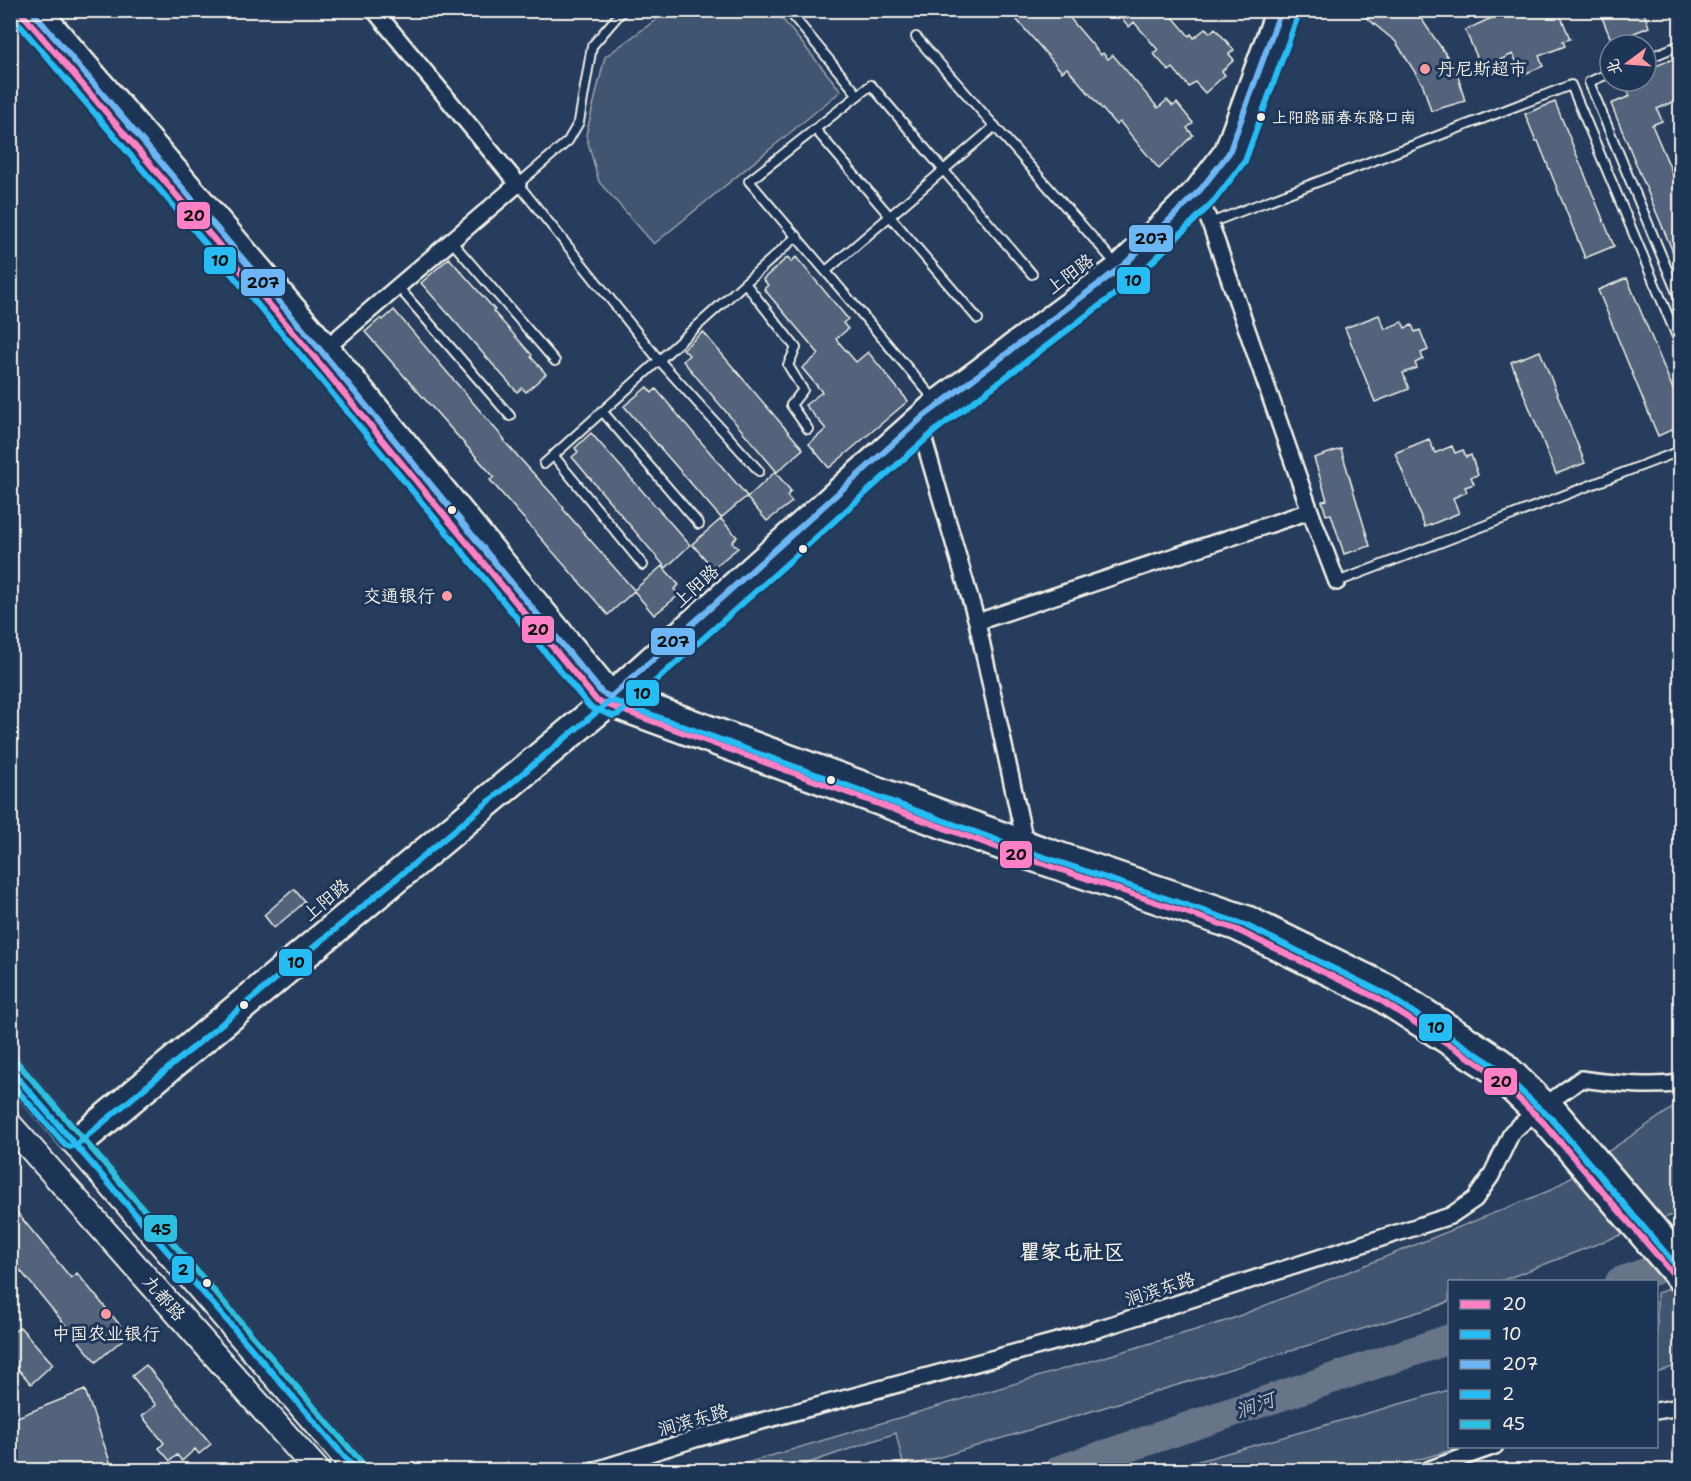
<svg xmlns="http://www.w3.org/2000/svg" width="1691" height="1481" font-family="'Shantell Sans','LXGW WenKai TC',sans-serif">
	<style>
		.green { fill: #40546f; stroke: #9aa2ac; stroke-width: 1.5 }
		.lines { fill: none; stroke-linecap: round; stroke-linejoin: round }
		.river { stroke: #677588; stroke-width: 30 }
		.building { fill: #52647b; stroke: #f4f1e8; stroke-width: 1.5 }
		.lane-casing { stroke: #f4f1e8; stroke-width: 12 }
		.street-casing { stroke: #f4f1e8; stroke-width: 20 }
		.secondary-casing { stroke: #f4f1e8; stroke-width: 26 }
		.primary-casing { stroke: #f4f1e8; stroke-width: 28 }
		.lane { stroke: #1d3557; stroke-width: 8 }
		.street { stroke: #1d3557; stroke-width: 15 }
		.secondary { stroke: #1d3557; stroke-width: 21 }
		.primary { stroke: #1d3557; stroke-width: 24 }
		.bus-1-casing { stroke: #1d3557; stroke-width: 10 }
		.bus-2-casing { stroke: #1d3557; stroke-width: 10 }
		.bus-3-casing { stroke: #1d3557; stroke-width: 10 }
		.bus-4-casing { stroke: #1d3557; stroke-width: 10 }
		.bus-5-casing { stroke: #1d3557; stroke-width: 10 }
		.bus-1 { stroke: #ff80c5; stroke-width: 6 }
		.bus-2 { stroke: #26bcf4; stroke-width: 6 }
		.bus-3 { stroke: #6db6f5; stroke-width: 6 }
		.bus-4 { stroke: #26bcf4; stroke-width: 6 }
		.bus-5 { stroke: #2dbfdf; stroke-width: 6 }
		.poi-dot { fill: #ff9aa2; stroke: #1d3557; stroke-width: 2 }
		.bus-dot { fill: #f4f1e8; stroke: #1d3557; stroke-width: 2 }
		.labels { text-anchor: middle; stroke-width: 6; stroke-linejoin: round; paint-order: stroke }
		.bus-label { font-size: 16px; fill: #f4f1e8; stroke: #1d3557; text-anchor: start }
		.poi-label { font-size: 18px; fill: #f4f1e8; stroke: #1d3557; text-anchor: start }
		.street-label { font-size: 18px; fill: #f4f1e8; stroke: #1d3557 }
		.water-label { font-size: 20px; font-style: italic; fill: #bcbfc2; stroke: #1d3557 }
		.quarter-label { font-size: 21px; font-weight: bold; fill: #f4f1e8; stroke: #1d3557 }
		.line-badge { stroke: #1d3557; stroke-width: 2 }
		.pale-badge-label { font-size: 16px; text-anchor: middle; font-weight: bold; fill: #111 }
	</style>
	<rect width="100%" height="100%" fill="#263d5d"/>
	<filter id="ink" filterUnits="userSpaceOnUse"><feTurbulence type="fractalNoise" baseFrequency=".0167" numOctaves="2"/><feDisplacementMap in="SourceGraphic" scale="12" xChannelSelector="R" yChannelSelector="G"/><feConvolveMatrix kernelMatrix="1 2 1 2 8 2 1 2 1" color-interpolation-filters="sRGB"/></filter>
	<g filter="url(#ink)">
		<path class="green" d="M 668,11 L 776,11 L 841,91 L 654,244 L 599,182 L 586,135 L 605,57 Z
			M 1680,1103 L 1680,1212 L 1501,1281 L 1450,1282 L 1449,1301 L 1438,1306 L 904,1468 L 896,1433 L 800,1466 L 797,1470 L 723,1470 L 1229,1320 L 1551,1190 Z
			M 1672,1288 L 1680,1299 L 1680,1364 L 1657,1373 L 1657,1293 Z
			M 1449,1390 L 1450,1446 L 1462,1447 L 1382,1470 L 1167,1470 Z"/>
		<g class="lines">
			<path class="river" d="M 1620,1282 L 1680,1261
				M 1060,1470 L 1450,1339"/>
		</g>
		<path class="building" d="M 1027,10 L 1063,10 L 1101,55 L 1103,53 L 1108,59 L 1113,55 L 1158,108 L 1167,100 L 1173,106 L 1177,103 L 1193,123 L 1187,128 L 1193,135 L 1159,169 L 1120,122 L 1116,125 L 1067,68 L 1062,72 L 1017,20 Z
			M 1115,10 L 1167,10 L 1189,36 L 1191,34 L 1194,38 L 1206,28 L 1210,33 L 1215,28 L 1234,50 L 1229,54 L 1234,60 L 1222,71 L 1225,75 L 1205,93 L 1195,82 L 1189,87 L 1173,68 L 1169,71 L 1153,53 L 1158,50 L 1134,22 L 1129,27 Z
			M 1357,10 L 1412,10 L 1422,20 L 1456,69 L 1465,101 L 1431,111 L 1423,85 L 1396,42 Z
			M 1496,10 L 1521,10 L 1524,18 L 1543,10 L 1553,10 L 1555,16 L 1560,14 L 1570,39 L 1563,41 L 1565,46 L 1539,56 L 1543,66 L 1522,75 L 1513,54 L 1482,68 L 1465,30 L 1498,15 Z
			M 1599,10 L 1643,10 L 1649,27 L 1612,42 Z
			M 1680,56 L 1680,99 L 1657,109 L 1662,121 L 1652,125 L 1680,191 L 1680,269 L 1611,104 L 1630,96 L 1624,81 L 1646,81 L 1646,70 Z
			M 1555,102 L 1614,246 L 1585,258 L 1538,141 L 1536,141 L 1525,114 Z
			M 788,257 L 791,262 L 796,257 L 848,319 L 843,323 L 848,329 L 836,339 L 856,362 L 868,352 L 908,401 L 829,468 L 809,444 L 826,429 L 805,405 L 822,392 L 802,368 L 819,354 L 764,289 L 768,285 L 763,279 Z
			M 449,258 L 495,310 L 493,311 L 532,355 L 531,357 L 546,374 L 526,392 L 522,388 L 517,392 L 421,283 Z
			M 1627,278 L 1680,406 L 1680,426 L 1658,436 L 1598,290 Z
			M 394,310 L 505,440 L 504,441 L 553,495 L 564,508 L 563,509 L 634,590 L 662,566 L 679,585 L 674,589 L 679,595 L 654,615 L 634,591 L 608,615 L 490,480 L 494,477 L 365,332 L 381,318 L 383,320 Z
			M 1379,315 L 1385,329 L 1402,322 L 1405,328 L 1412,325 L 1415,332 L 1420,330 L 1428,350 L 1421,353 L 1423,359 L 1415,363 L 1417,368 L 1403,373 L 1409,389 L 1375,402 L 1345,328 Z
			M 703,332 L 803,449 L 777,472 L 683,361 L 689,355 L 683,349 Z
			M 1540,351 L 1585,463 L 1556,474 L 1511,362 Z
			M 647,387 L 652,393 L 656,389 L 747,496 L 721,518 L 624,406 Z
			M 591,433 L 690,545 L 666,568 L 572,457 L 578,452 L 575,448 Z
			M 1429,439 L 1435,453 L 1452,446 L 1455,453 L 1463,450 L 1466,457 L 1471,455 L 1478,475 L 1471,477 L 1474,484 L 1465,487 L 1467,492 L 1453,498 L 1459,513 L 1425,527 L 1395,453 Z
			M 1341,449 L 1370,546 L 1344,554 L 1331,514 L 1326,515 L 1322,501 L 1327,500 L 1314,458 Z
			M 775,472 L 791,491 L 787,496 L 792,502 L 767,521 L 747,498 Z
			M 721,519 L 737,537 L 732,542 L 738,548 L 713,568 L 692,544 Z
			M 294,889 L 305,902 L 274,928 L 264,915 Z
			M 10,1204 L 71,1278 L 77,1273 L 128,1335 L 96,1362 L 10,1258 Z
			M 20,1327 L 53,1364 L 31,1384 L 10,1360 L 10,1335 Z
			M 146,1365 L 211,1444 L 199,1454 L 195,1449 L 182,1461 L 177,1455 L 170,1461 L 159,1448 L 164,1443 L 142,1416 L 156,1405 L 132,1376 Z
			M 85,1390 L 113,1470 L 10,1470 L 10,1420 Z"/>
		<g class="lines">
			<defs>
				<path id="lane" d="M 623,10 L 592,46 L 579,122 L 568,141 L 518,184 L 659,360 L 759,471
					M 788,10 L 858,95
					M 916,37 L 1116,264
					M 1646,59 L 1680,45
					M 1610,73 L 1589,82 L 1680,300
					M 815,129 L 978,319
					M 1210,223 L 1571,85 L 1680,344
					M 452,242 L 555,361
					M 826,271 L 995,126
					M 745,283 L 796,348 L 788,365 L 803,390 L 791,405 L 808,429
					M 399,288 L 510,416
					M 934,399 L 749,181 L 871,85 L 1032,274
					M 602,411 L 699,524
					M 553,455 L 643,565
					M 544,464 L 797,236
					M 1337,582 L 1680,451"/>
				<path id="street" d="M 1198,194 L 1210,223 L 1310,511
					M 320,353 L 518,184 L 374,10
					M 919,423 L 977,622 L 1026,847
					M 977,622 L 1310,511 L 1337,582
					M 71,1138 L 597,701 L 934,399 L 1116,264 L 1194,187 L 1223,149 L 1274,10
					M 81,1149 L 610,709 L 948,407 L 1130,272 L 1208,195 L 1237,157 L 1291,10
					M 1656,1411 L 1680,1407
					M 596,1470 L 695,1439 L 1076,1336 L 1450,1216 L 1475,1199 L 1491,1176 L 1512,1132 L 1533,1114 L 1581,1079 C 1614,1083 1647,1088 1680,1083
					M 1427,1470 L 1495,1446"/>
				<path id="secondary" d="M 19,10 L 315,358 L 597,701 L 1029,859 L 1235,929 L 1377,998 L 1490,1071 L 1543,1122 L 1680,1282
					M 40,10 L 328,347 L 609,690 L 1041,847 L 1248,917 L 1389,986 L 1502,1060 L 1545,1102 L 1556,1110 L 1680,1256"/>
				<path id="primary" d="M 10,1068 L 356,1470
					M 10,1125 L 317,1470"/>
			</defs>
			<use href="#lane" class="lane-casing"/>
			<use href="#street" class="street-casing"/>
			<use href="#secondary" class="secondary-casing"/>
			<use href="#primary" class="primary-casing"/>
			<use href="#lane" class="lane"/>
			<use href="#street" class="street"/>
			<use href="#secondary" class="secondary"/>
			<use href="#primary" class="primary"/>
			<defs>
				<path id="bus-1" d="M 19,10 L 315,358 L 597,701 L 1029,859 L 1235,929 L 1377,998 L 1490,1071 L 1543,1122 L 1680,1282"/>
				<path id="bus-2" d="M 12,16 L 308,364 L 590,707 L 613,716 L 619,714 L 936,430 L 1135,279 L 1214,201 L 1245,161 L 1299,13
					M 10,1082 L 65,1145 L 70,1147 L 76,1145 L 611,700 L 1038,855 L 1245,925 L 1385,994 L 1496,1067 L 1539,1108 L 1550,1117 L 1673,1262"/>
				<path id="bus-3" d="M 31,10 L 322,352 L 602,693 L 611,697 L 924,416 L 1124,265 L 1201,189 L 1229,153 L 1281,10"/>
				<path id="bus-4" d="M 10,1069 L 356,1470"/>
				<path id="bus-5" d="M 17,1062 L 363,1464"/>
			</defs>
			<use href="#bus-1" class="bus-1-casing"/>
			<use href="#bus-2" class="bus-2-casing"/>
			<use href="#bus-3" class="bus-3-casing"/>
			<use href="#bus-4" class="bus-4-casing"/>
			<use href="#bus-5" class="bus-5-casing"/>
			<use href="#bus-1" class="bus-1"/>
			<use href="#bus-2" class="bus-2"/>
			<use href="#bus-3" class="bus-3"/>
			<use href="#bus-4" class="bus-4"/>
			<use href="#bus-5" class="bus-5"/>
		</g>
	</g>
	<g class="poi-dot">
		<circle cx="1425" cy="69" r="6"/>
		<circle cx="447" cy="596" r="6"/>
		<circle cx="106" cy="1314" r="6"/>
	</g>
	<g class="bus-dot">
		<circle cx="1261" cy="117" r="5"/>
		<circle cx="452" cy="510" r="5"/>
		<circle cx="803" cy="549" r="5"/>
		<circle cx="831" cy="780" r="5"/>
		<circle cx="244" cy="1005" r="5"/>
		<circle cx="207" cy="1283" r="5"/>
	</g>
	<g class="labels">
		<g class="bus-label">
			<text x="1272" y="123">上阳路丽春东路口南</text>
		</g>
		<g class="poi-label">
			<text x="1437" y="75">丹尼斯超市</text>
			<text x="435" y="602" text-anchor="end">交通银行</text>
			<text x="106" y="1340" text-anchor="middle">中国农业银行</text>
		</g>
		<g class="street-label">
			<text transform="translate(1070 274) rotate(-37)" y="6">上阳路</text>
			<text transform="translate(696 586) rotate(-42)" y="6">上阳路</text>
			<text transform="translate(326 900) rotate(-40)" y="6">上阳路</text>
			<text transform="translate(1160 1289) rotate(-18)" y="6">涧滨东路</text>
			<text transform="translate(164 1298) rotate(49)" y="6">九都路</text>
			<text transform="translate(693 1420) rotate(-16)" y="6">涧滨东路</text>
		</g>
		<g class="water-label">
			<text transform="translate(1255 1405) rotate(-19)" y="7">涧河</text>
		</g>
		<g class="quarter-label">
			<text x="1072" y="1259">瞿家屯社区</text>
		</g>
	</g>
	<g class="line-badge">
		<rect x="176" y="201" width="35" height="29" rx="6" fill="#ff80c5"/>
		<rect x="1128" y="224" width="46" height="29" rx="6" fill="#6db6f5"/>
		<rect x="203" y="246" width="34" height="29" rx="6" fill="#26bcf4"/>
		<rect x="1116" y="266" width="35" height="29" rx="6" fill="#26bcf4"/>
		<rect x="240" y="268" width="46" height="29" rx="6" fill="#6db6f5"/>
		<rect x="521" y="615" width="34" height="29" rx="6" fill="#ff80c5"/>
		<rect x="650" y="627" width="46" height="29" rx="6" fill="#6db6f5"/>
		<rect x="625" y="679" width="35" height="28" rx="6" fill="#26bcf4"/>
		<rect x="999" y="840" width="34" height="29" rx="6" fill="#ff80c5"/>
		<rect x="278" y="948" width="35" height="29" rx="6" fill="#26bcf4"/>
		<rect x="1418" y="1013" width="35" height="29" rx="6" fill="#26bcf4"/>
		<rect x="1483" y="1067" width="35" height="29" rx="6" fill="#ff80c5"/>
		<rect x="143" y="1214" width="35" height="29" rx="6" fill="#2dbfdf"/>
		<rect x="171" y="1255" width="24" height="29" rx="6" fill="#26bcf4"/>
	</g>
	<g class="pale-badge-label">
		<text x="194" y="221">20</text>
		<text x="1151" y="244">207</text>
		<text x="220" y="266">10</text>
		<text x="1133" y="286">10</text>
		<text x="263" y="288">207</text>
		<text x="538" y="635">20</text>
		<text x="673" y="647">207</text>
		<text x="642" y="699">10</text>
		<text x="1016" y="860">20</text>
		<text x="296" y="968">10</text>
		<text x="1436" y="1033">10</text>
		<text x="1501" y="1087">20</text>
		<text x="161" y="1235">45</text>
		<text x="183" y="1275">2</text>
	</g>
	<rect width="1691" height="1481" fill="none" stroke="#1d3557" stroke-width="36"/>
	<rect x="18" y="18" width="1655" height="1445" fill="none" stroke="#f4f1e8" stroke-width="2" filter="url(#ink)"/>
	<rect x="1448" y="1280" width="210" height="168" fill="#1d3557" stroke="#738091" stroke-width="1.5"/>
	<rect x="1460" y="1300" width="30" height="9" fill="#ff80c5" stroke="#738091" stroke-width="1.5"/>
	<text x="1502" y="1310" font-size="18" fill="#f4f1e8">20</text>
	<rect x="1460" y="1330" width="30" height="9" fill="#26bcf4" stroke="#738091" stroke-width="1.5"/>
	<text x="1502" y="1340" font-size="18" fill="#f4f1e8">10</text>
	<rect x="1460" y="1360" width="30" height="9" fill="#6db6f5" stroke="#738091" stroke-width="1.5"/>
	<text x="1502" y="1370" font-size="18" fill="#f4f1e8">207</text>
	<rect x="1460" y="1390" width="30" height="9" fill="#26bcf4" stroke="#738091" stroke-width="1.5"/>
	<text x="1502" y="1400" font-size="18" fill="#f4f1e8">2</text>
	<rect x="1460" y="1420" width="30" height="9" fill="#2dbfdf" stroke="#738091" stroke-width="1.5"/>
	<text x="1502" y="1430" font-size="18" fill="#f4f1e8">45</text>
	<g transform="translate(1628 63) rotate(254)"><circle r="28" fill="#1d3557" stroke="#738091" stroke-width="1.5"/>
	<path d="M0-4.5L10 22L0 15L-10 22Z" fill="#ff9aa2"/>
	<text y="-9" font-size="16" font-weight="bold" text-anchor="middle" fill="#f4f1e8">北</text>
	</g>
</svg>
